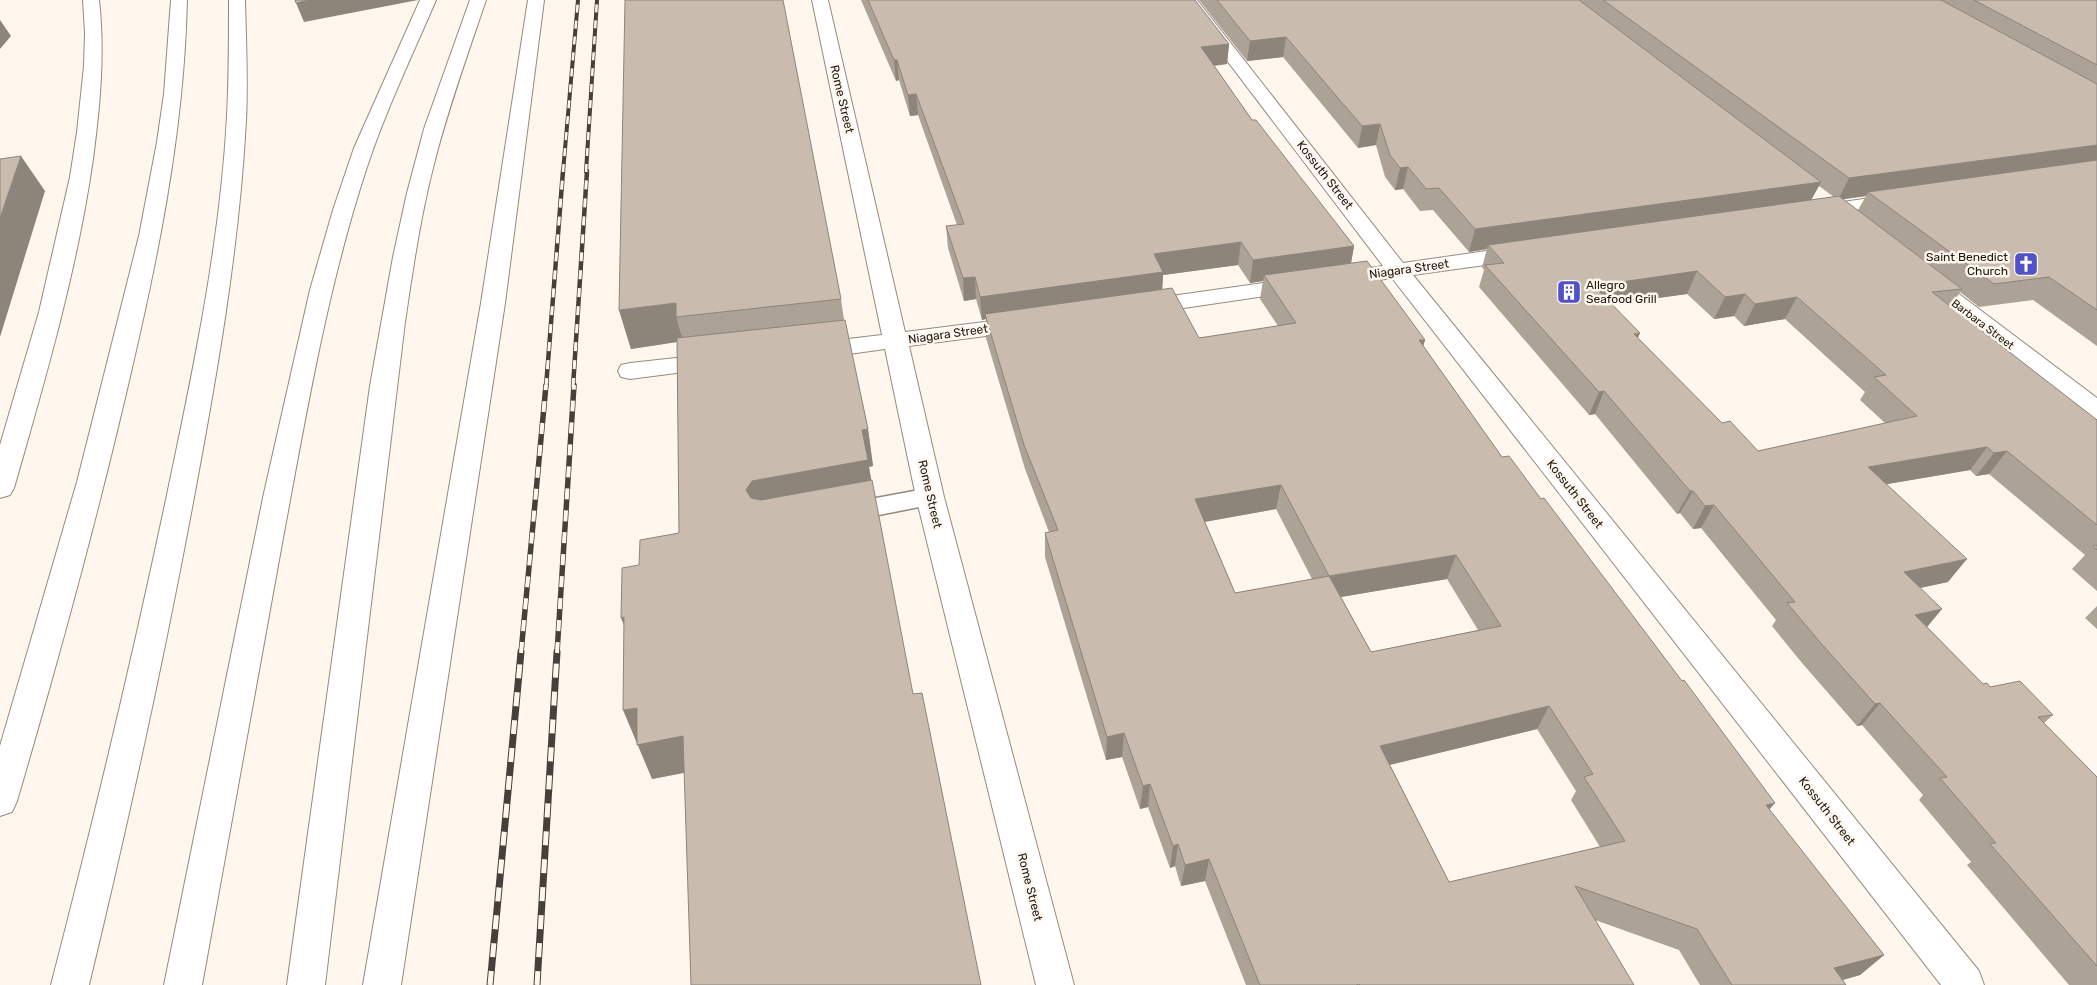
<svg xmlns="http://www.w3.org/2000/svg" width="2097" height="985" font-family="Rubik,sans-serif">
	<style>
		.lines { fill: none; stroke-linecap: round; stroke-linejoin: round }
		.lane-casing { stroke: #96897d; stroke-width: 3 }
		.street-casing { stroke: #96897d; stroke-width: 2 }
		.highway-casing { stroke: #96897d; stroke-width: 2 }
		.lane { fill: #fff; fill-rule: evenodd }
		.street { fill: #fff; fill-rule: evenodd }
		.highway { fill: #fff; fill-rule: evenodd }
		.rail-far3-casing { stroke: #46403b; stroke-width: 4 }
		.rail-far2-casing { stroke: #46403b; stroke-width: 4.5 }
		.rail-far1-casing { stroke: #46403b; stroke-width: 5.5 }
		.rail-casing { stroke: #46403b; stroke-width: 7 }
		.rail-far3 { stroke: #fff7ee; stroke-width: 2.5; stroke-dasharray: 8; stroke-linecap: butt }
		.rail-far2 { stroke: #fff7ee; stroke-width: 3; stroke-dasharray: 9; stroke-linecap: butt }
		.rail-far1 { stroke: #fff7ee; stroke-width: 4; stroke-dasharray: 11; stroke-linecap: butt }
		.rail { stroke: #fff7ee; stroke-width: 5; stroke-dasharray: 14; stroke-linecap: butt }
		.wall { fill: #ada296; fill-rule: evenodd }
		.shaded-wall { fill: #8d847a }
		.building { fill: #c9bcaf; stroke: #8d847a; fill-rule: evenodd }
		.labels { text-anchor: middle; stroke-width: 5; stroke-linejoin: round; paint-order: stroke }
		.far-street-label { font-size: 11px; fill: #1b1611; stroke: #fff7ee }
		.street-label { font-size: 12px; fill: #1b1611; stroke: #fff7ee }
		.poi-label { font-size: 12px; fill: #1b1611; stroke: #fff7ee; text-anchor: end }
	</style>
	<rect width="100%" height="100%" fill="#fff7ee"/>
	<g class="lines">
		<defs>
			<path id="lane" d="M 930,488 L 939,491 L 943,497 L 939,503 L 844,522 L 835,519 L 831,513 L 835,507 L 844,504 Z"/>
			<path id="street" d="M 812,0 L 828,0 L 905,332 L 1024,317 L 1032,319 L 1036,324 L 1032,329 L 1024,331 L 909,346 L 944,497 L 1074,985 L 1036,985 L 916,497 L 885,349 L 813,359 L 804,356 L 801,351 L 804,346 L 813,343 L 882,335 Z
				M 1181,0 L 1197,0 L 1403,263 L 1521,246 L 1529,248 L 1532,253 L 1529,258 L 1521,260 L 1413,275 L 1979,971 L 1984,985 L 1941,985 L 1392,278 L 1338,286 L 1330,284 L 1327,279 L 1330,274 L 1383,266 Z
				M 1897,194 L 1904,196 L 1907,200 L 1904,204 L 1816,218 L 1809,216 L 1805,212 L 1809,208 L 1816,206 Z
				M 1923,271 L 1931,273 L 2097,398 L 2097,419 L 2088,417 L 1915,283 L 1912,278 L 1915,273 Z
				M 1298,278 L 1306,280 L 1309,285 L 1306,290 L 1143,314 L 1135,312 L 1131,307 L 1135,302 L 1143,300 Z
				M 713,354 L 722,357 L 725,362 L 722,367 L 630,379 L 621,377 L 618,371 L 621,365 L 630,363 Z"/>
			<path id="highway" d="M 83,0 L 99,0 C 105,53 100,106 93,159 C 77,271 45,380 14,488 L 10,495 L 0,498 L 0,445 L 39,312 L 70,177 L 77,132 L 84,66 L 85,33 Z
				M 171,0 L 187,0 C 184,136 156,267 125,398 C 93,534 56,668 17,801 L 12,812 L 0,816 L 0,746 L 77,482 L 139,236 L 157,142 L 164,94 Z
				M 229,0 L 245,0 C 246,40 248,80 246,121 C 239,251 216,380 192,508 C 162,668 127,827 89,985 L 51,985 C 92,827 130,669 164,509 C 191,380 220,248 227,116 C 229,77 229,39 229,0 Z
				M 420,0 L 436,0 C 412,56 385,112 366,170 C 327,289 306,415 283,538 C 256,687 229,836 202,985 L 164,985 L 264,493 L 310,290 L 333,210 L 354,148 Z
				M 470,0 L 486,0 C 468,53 449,106 435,160 C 421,213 413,268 405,322 L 325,985 L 287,985 L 370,386 L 393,257 L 407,193 L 424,129 Z
				M 528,0 L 544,0 L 505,303 L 401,985 L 363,985 L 481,303 Z"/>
		</defs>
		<use href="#lane" class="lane-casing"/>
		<use href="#street" class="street-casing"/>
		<use href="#highway" class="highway-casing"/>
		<use href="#lane" class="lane"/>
		<use href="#street" class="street"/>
		<use href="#highway" class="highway"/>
		<defs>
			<path id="rail-far3" d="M 563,172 L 578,0
				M 586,172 L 597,0"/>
			<path id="rail-far2" d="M 546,387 L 563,171
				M 573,387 L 587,171"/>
			<path id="rail-far1" d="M 521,653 L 546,385
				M 557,653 L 574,385"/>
			<path id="rail" d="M 490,985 L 521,652
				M 537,985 L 557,652"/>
		</defs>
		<use href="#rail-far3" class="rail-far3-casing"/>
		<use href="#rail-far2" class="rail-far2-casing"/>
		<use href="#rail-far1" class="rail-far1-casing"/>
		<use href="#rail" class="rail-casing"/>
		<use href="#rail-far3" class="rail-far3"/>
		<use href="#rail-far2" class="rail-far2"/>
		<use href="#rail-far1" class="rail-far1"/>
		<use href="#rail" class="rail"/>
	</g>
	<path class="wall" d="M 861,0 L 1195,0 L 1229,44 L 1227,64 L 1214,66 L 1252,120 L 1354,246 L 1351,263 L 1425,340 L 1423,346 L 1502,457 L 1769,810 L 1884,955 L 1860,975 L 1843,980 L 1846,985 L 1700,985 L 1679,950 L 1595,920 L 1634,985 L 1246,985 L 1205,881 L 1181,886 L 1175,866 L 1170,868 L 1148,807 L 1140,809 L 1122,757 L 1106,760 L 1045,557 L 1045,533 L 1049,532 L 1025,469 L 986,338 L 986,319 L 982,320 L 976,299 L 964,301 L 948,248 L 946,226 L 957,225 L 918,115 L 910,116 L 899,80 L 896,81 ZM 1238,265 L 1250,283 L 1263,281 L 1260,299 L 1278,326 L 1199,338 L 1162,289 L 1163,275 ZM 1276,509 L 1312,579 L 1235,593 L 1205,522 ZM 1447,579 L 1478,630 L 1371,652 L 1341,597 ZM 1537,729 L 1576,791 L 1571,800 L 1600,847 L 1449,882 L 1390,765 Z
		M 1199,0 L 2097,0 L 2097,346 L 2033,300 L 1979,307 L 1960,292 L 1951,307 L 2097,420 L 2097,591 L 2072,569 L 2085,555 L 1989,474 L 1976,476 L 1970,470 L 1886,484 L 1948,582 L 1920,588 L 1927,627 L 1983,684 L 2053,715 L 2044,723 L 2097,777 L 2097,985 L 2069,985 L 1967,865 L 1971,862 L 1919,800 L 1923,795 L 1862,725 L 1857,726 L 1802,663 L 1772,626 L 1776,620 L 1701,528 L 1693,529 L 1680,513 L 1677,514 L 1595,414 L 1589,415 L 1479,287 L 1484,270 L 1482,267 L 1487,249 L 1469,252 L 1433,210 L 1420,211 L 1403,189 L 1395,190 L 1385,177 L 1376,145 L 1358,148 L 1283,57 L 1247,61 ZM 1819,186 L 1834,197 L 1811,200 ZM 1866,196 L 1858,210 L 1843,199 ZM 1687,294 L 1714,319 L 1734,316 L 1744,326 L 1785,319 L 1865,392 L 1860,400 L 1885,423 L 1758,451 L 1722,423 L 1638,339 L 1612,304 Z
		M 841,299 L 844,320 L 868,429 L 873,466 L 869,467 L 871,480 L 684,773 L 652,779 L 639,565 L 679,533 L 677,342 L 631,349 L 619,310 Z
		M 2097,606 L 2097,629 L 2085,618 Z"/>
	<path class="shaded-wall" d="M 309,0 L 418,0 L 304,22 L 296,3 Z
		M 0,20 L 11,36 L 0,49 Z
		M 1286,37 L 1283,57 L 1247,61 L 1250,41 Z
		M 1229,44 L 1227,64 L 1199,67 L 1201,47 Z
		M 894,60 L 897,60 L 899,80 L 896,81 Z
		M 916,94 L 918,115 L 910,116 L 908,95 Z
		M 1380,124 L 1376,145 L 1358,148 L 1362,126 Z
		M 2097,145 L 2097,165 L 1868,192 L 1866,196 L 1838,200 L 1849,178 Z
		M 21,156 L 45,191 L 0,337 L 0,218 Z
		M 1408,167 L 1403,189 L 1395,190 L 1400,168 Z
		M 1821,182 L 1809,204 L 1488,245 L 1487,249 L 1469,252 L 1475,229 Z
		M 1241,242 L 1238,265 L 1163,275 L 1162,295 L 985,314 L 986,319 L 982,320 L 980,297 L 1154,254 Z
		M 1354,246 L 1350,269 L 1264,275 L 1263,281 L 1250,283 L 1253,260 Z
		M 1697,271 L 1687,294 L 1586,308 L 1594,286 Z
		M 975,277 L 976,299 L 964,301 L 963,278 Z
		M 1745,294 L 1734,316 L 1714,319 L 1725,297 Z
		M 1797,297 L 1785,319 L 1744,326 L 1755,304 Z
		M 676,303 L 676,317 L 683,341 L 631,349 L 619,310 Z
		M 1640,333 L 1630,356 L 1634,334 Z
		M 1419,340 L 1425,340 L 1418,364 Z
		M 1604,391 L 1595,414 L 1589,415 L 1599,392 Z
		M 868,429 L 873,466 L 869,467 L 874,496 L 761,517 L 746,490 L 752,481 L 862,430 Z
		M 1987,447 L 1970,470 L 1853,490 L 1868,467 Z
		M 2007,451 L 1989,474 L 1976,476 L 1994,453 Z
		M 1281,485 L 1276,509 L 1192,524 L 1195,499 Z
		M 1690,491 L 1693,491 L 1680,513 L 1677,514 Z
		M 1714,505 L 1701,528 L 1693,529 L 1705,506 Z
		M 1456,555 L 1447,579 L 1323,600 L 1329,576 Z
		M 1967,559 L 1948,582 L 1887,595 L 1904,572 Z
		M 1942,609 L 1923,632 L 1915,615 Z
		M 624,617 L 636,654 L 621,618 Z
		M 1880,703 L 1862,725 L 1857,726 L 1875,704 Z
		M 1549,706 L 1537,729 L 1372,769 L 1380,746 Z
		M 637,708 L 683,736 L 697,770 L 652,779 L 623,710 Z
		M 1124,733 L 1122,757 L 1106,760 L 1107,737 Z
		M 1150,784 L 1148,807 L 1140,809 L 1143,786 Z
		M 1775,803 L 1756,825 L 1766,805 Z
		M 1178,844 L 1175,866 L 1170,868 L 1173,846 Z
		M 1209,859 L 1205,881 L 1181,886 L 1185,865 Z
		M 1884,955 L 1860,975 L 1824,985 L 1834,968 Z"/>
	<path class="building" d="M 295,0 L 309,0 L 296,3 Z
		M 625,0 L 783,0 L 841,299 L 676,317 L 676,303 L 619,310 Z
		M 868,0 L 1195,0 L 1229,44 L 1201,47 L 1252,120 L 1256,120 L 1354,246 L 1253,260 L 1241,242 L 1154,254 L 1163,272 L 980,297 L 975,277 L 963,278 L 946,226 L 964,224 L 916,94 L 908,95 L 897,60 L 894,60 Z
		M 1217,0 L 1579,0 L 1821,182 L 1475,229 L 1439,188 L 1426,189 L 1408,167 L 1400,168 L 1390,155 L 1380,124 L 1362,126 L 1286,37 L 1250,41 Z
		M 1603,0 L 1941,0 L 2097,84 L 2097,145 L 1849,178 Z
		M 1974,0 L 2097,0 L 2097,65 Z
		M 21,156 L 0,218 L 0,159 Z
		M 2097,160 L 2097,310 L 2049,277 L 1994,284 L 1868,192 Z
		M 1839,196 L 1962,289 L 1932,292 L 2097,420 L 2097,525 L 2007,451 L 1994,453 L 1987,447 L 1868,467 L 1967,559 L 1904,572 L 1942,609 L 1915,615 L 1983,684 L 1987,683 L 1990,687 L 2020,681 L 2053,715 L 2038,717 L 2097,777 L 2097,966 L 1990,844 L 1996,843 L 1940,778 L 1947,777 L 1880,703 L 1875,704 L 1819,641 L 1787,603 L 1795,602 L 1714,505 L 1705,506 L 1693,491 L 1690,491 L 1604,391 L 1599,392 L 1485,265 L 1504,263 L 1488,245 ZM 1697,271 L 1725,297 L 1745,294 L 1755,304 L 1797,297 L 1886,375 L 1874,377 L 1917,416 L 1758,451 L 1730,421 L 1722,423 L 1634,334 L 1640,333 L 1594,286 Z
		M 1367,261 L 1425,340 L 1419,340 L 1502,457 L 1509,456 L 1541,499 L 1544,498 L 1682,681 L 1684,680 L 1775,803 L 1766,805 L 1884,955 L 1834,968 L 1846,985 L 1732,985 L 1697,929 L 1575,886 L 1634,985 L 1360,985 L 1359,984 L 1356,985 L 1260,985 L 1209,859 L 1185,865 L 1178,844 L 1173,846 L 1150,784 L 1143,786 L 1124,733 L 1107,737 L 1045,533 L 1058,530 L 1024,445 L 985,314 L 1172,288 L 1199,338 L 1296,323 L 1264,275 ZM 1281,485 L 1329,576 L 1235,593 L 1195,499 ZM 1456,555 L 1501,626 L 1371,652 L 1329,576 ZM 1549,706 L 1593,774 L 1584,777 L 1625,841 L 1449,882 L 1380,746 Z
		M 845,320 L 868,429 L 862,430 L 868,460 L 752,481 L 746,490 L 751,498 L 761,500 L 872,480 L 913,694 L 922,693 L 981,985 L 691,985 L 683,736 L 637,745 L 637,708 L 623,710 L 624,617 L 621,618 L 622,568 L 639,565 L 640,540 L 679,533 L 677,338 Z
		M 2097,545 L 2097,550 L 2093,546 Z"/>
	<defs>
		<symbol id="church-square" viewBox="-11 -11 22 22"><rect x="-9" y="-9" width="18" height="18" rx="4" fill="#5052c9" stroke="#fff7ee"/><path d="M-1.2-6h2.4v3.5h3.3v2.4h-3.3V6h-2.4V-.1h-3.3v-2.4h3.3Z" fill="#fff"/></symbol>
		<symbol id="building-square" viewBox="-11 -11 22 22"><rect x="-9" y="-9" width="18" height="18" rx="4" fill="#5052c9" stroke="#fff7ee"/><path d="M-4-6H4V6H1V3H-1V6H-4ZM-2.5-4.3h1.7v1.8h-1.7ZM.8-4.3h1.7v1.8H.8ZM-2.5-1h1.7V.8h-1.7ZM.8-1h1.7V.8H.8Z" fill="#fff"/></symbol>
	</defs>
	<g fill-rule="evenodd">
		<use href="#church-square" x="2012" y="250" width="28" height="28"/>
		<use href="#building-square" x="1555" y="278" width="28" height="28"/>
	</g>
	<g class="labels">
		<g class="far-street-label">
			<text transform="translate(1983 324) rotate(37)" y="4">Barbara Street</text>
		</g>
		<g class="street-label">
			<text transform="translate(842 99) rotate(77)" y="4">Rome Street</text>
			<text transform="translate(1325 175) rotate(52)" y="4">Kossuth Street</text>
			<text transform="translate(1409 269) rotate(-8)" y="4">Niagara Street</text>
			<text transform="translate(948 334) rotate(-8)" y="4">Niagara Street</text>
			<text transform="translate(930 494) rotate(77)" y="4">Rome Street</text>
			<text transform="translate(1575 494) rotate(52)" y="4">Kossuth Street</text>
			<text transform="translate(1827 811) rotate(52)" y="4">Kossuth Street</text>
			<text transform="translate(1030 887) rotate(76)" y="4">Rome Street</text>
		</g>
		<g class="poi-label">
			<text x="2008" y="261">Saint Benedict<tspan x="2008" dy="14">Church</tspan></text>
			<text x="1586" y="289" text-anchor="start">Allegro<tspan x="1586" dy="14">Seafood Grill</tspan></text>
		</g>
	</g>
</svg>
